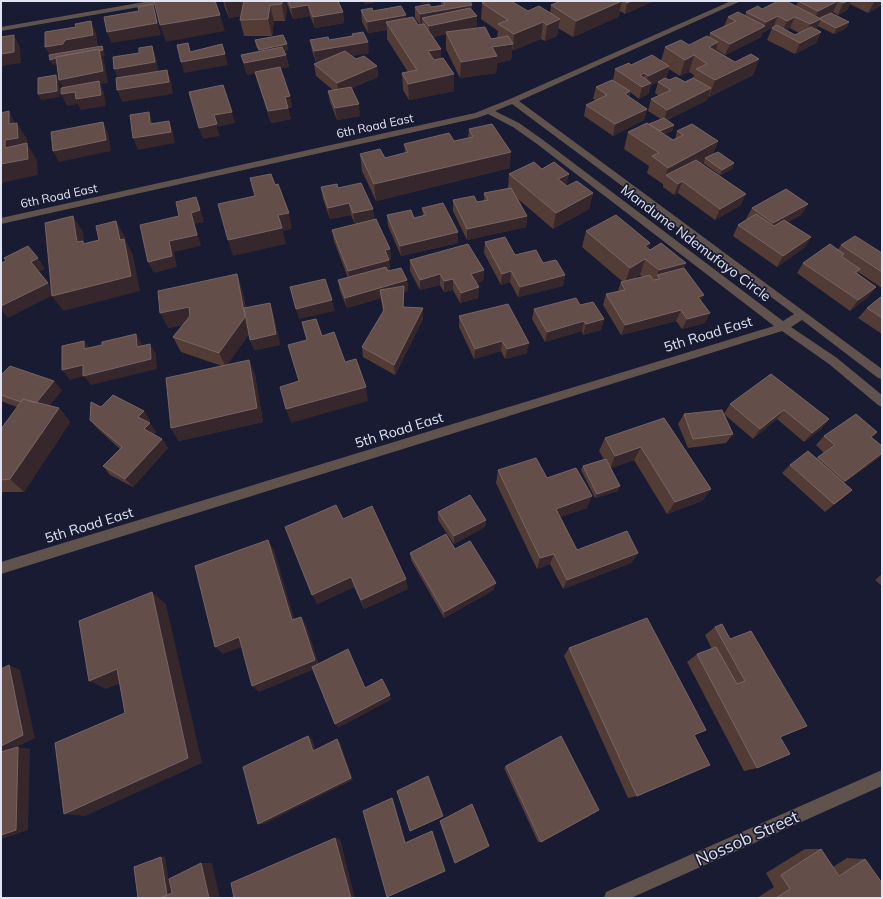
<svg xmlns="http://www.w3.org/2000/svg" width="883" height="899" font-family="Mulish,sans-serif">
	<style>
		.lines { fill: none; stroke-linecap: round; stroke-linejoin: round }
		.minor { fill: #60534d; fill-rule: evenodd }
		.wall { fill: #543c36; fill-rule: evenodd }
		.shaded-wall { fill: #36272c }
		.building { fill: #644e4a; stroke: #776565 }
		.labels { text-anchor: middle; stroke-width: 3.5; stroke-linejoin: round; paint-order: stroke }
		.far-street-label { font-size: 12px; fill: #e0e3f2; stroke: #181b31 }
		.street-label { font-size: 14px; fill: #e0e3f2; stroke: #181b31 }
		.near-street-label { font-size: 17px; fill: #e0e3f2; stroke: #181b31 }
	</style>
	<rect width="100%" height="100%" fill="#181b31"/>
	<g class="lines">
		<path class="minor" d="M 150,1 L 166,1 L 162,3 L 1,31 L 1,27 Z
			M 731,1 L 741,1 L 519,101 L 882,369 L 882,379 L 878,378 L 802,320 L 791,327 L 837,358 L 882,395 L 882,407 L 878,405 L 829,364 L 782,331 L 1,574 L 1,562 L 774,326 L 537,144 L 513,127 L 488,114 L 477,118 L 1,224 L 1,218 L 475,113 L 510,99 ZM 512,104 L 794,314 L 783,321 L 543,140 L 519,123 L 495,111 Z
			M 882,770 L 882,786 L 631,898 L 604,898 L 606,892 Z"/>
	</g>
	<path class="wall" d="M 223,1 L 285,1 L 287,9 L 285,21 L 274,21 L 272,36 L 244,36 L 240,20 L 241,16 L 229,18 L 225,8 Z
		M 286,1 L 338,1 L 343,12 L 344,23 L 315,28 L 310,16 L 293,19 Z
		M 441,1 L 470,1 L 472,10 L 477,16 L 477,28 L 469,29 L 491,39 L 497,38 L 498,31 L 481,19 L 482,3 L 528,11 L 550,13 L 551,5 L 561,1 L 654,1 L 625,14 L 620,11 L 618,17 L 573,37 L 558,28 L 557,36 L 545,41 L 541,39 L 512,50 L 511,60 L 497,63 L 496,73 L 460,78 L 446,49 L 446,34 L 433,37 L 454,91 L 409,100 L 403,90 L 402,73 L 408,72 L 387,39 L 387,30 L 368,33 L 362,22 L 361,10 L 373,11 L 406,18 L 418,25 L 420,25 L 415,18 L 415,7 L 431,7 L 441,5 Z
		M 798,1 L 882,1 L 882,5 L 868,13 L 850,4 L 847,10 L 838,15 L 833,12 L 831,13 L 849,22 L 846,28 L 834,34 L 818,26 L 817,29 L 821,32 L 816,43 L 795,54 L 767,40 L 772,28 L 773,27 L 762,33 L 761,37 L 725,55 L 716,49 L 716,50 L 735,62 L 759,59 L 753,75 L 709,97 L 708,96 L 707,100 L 667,120 L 674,125 L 672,131 L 664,134 L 673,140 L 675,140 L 677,131 L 718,141 L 713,154 L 734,163 L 732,169 L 720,175 L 703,163 L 704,162 L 701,163 L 741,205 L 715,220 L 678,193 L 674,195 L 663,187 L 663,184 L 647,173 L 649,166 L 624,149 L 628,132 L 649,124 L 661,119 L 648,111 L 651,99 L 659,96 L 655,93 L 658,82 L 669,80 L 685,82 L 693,78 L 694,75 L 689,72 L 680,76 L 669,69 L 666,78 L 651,85 L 648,94 L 639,99 L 630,92 L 629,97 L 647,109 L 644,120 L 613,136 L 584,116 L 586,105 L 596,100 L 593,99 L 596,87 L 613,80 L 615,69 L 631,65 L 661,61 L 665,47 L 689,45 L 709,37 L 710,33 L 724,26 L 728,17 L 745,16 L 746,12 L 762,9 L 796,6 ZM 790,28 L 799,33 L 795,35 L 786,30 Z
		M 352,34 L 369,53 L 351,56 L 356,59 L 377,66 L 378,77 L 352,88 L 360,116 L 337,120 L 330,102 L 328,91 L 333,90 L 316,76 L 314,64 L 321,61 L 316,62 L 312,51 L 310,40 L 329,40 L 352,36 Z
		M 255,40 L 287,44 L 288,50 L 284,51 L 286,55 L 289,67 L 280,68 L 290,96 L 292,107 L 288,108 L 291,119 L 271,123 L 258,83 L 255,73 L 247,75 L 241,55 L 259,51 L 256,46 Z
		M 469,129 L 510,168 L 376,201 L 362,171 L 360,154 L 385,158 L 405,153 L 404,144 L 454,141 L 468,138 Z
		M 542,169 L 566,186 L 593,193 L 589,209 L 553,229 L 518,199 L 527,216 L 526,227 L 467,240 L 453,211 L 453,200 L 477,202 L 484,201 L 484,193 L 508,188 L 509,174 Z
		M 321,187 L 338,188 L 373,209 L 374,220 L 390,249 L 391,260 L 389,260 L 390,271 L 407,280 L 408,291 L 404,292 L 404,307 L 423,319 L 395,375 L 363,357 L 362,347 L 383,312 L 381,298 L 347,308 L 340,291 L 338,280 L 348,278 L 334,241 L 332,230 L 355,224 L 351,215 L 330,219 L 323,199 Z
		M 808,204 L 801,215 L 788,222 L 811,237 L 804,248 L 777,267 L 733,236 L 738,225 L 747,219 L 746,219 L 752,208 Z
		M 422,208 L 458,243 L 401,256 L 388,226 L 387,215 L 414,218 L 423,216 Z
		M 586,231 L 650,243 L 648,248 L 650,250 L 686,263 L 684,268 L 701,301 L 705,323 L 682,329 L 676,321 L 621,335 L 603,305 L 606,294 L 618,291 L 621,282 L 623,282 L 582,247 ZM 640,275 L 643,277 L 631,280 Z
		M 485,242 L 515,255 L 543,263 L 565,275 L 563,286 L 518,297 L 510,282 L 501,285 L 484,253 Z
		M 841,245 L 882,253 L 882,288 L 858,272 L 857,274 L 876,287 L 868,297 L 850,311 L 797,273 L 803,263 L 838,250 Z
		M 410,260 L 484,270 L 483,281 L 476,283 L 479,287 L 478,298 L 460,303 L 453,290 L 444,292 L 440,285 L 420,290 L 410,271 Z
		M 237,274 L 242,290 L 246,308 L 270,303 L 273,313 L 280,345 L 254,350 L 250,340 L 249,334 L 227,365 L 249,360 L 255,375 L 263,422 L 179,441 L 171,428 L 222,366 L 181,352 L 173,337 L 183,325 L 168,328 Z
		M 882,296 L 882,334 L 858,318 L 867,308 Z
		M 580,305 L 604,319 L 601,330 L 583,335 L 582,331 L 545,342 L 532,319 L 534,309 Z
		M 459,316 L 527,353 L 505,359 L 501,351 L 474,359 L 459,327 Z
		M 771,374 L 829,419 L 821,429 L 804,442 L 777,419 L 753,439 L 724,414 L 733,434 L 726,443 L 688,448 L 678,424 L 684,414 L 724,414 L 730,404 Z
		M 1,375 L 62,390 L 49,406 L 59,408 L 70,422 L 24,492 L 1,492 L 1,429 L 17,407 L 1,401 Z
		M 101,407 L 150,420 L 148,422 L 156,432 L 154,434 L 162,439 L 168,448 L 133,487 L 110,475 L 103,466 L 120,449 L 98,429 L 90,420 Z
		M 664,418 L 711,489 L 702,501 L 667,514 L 634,460 L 611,468 L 618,491 L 595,498 L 581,470 L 583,466 L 604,459 L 599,451 L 605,438 Z
		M 824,436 L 871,437 L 882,453 L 882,454 L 877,459 L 844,483 L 852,490 L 825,512 L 782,473 L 790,465 L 816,458 L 824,453 L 816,445 Z
		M 498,470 L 547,478 L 587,508 L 560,517 L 577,550 L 638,553 L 631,563 L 563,589 L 550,564 L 537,569 L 496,483 Z
		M 438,512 L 486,520 L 485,527 L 454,544 L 438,520 Z
		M 343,519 L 408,589 L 364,609 L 354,587 L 317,604 Z
		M 455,549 L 494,590 L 444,618 L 411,560 L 410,553 Z
		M 882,574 L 882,586 L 875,580 Z
		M 715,627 L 780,737 L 757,768 L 744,771 L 687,662 L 697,654 L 712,649 L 705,635 Z
		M 569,648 L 694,735 L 637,796 L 628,798 L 564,656 Z
		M 506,766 L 541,842 L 538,842 L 504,768 Z
		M 805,849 L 821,849 L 833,867 L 847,858 L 865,859 L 882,898 L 757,898 L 774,887 L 766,873 Z"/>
	<path class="shaded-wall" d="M 230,1 L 245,1 L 248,15 L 229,18 L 225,2 Z
		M 281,1 L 285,1 L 287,9 L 285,21 Z
		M 364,1 L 383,1 L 364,5 Z
		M 421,1 L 437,1 L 421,4 Z
		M 622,1 L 618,17 L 573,37 L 576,21 Z
		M 631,1 L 654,1 L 625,14 L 627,3 Z
		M 838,1 L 833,12 L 813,22 L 818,11 Z
		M 848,1 L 851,1 L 847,10 L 838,15 L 843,3 Z
		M 875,1 L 882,1 L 882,5 L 868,13 L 874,2 Z
		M 153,4 L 156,16 L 161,35 L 111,43 L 107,32 Z
		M 270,5 L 274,21 L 272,36 L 268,19 Z
		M 308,5 L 310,16 L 293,19 L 291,8 Z
		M 472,5 L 472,16 L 422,18 L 422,25 L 420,26 L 420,14 Z
		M 343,12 L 344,23 L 315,28 L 313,17 Z
		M 220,15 L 225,31 L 166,42 L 160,25 Z
		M 406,15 L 406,27 L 386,22 L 387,30 L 368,33 L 367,22 Z
		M 477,16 L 477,28 L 447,34 L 446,32 L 446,34 L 429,38 L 429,26 Z
		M 778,16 L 773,27 L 762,33 L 761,37 L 725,55 L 730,44 L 764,27 L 766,22 Z
		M 795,17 L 790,28 L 782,32 L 787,21 Z
		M 560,19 L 557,36 L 545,41 L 547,25 Z
		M 821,19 L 816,30 L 805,36 L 810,24 Z
		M 91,21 L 96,33 L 98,46 L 51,58 L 45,47 L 65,40 Z
		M 543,22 L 541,39 L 513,51 L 514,34 Z
		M 849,22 L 846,28 L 834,34 L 836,28 Z
		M 821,32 L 816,43 L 795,54 L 800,43 Z
		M 14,35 L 20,47 L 21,63 L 1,66 L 1,54 Z
		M 368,42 L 369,53 L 316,62 L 314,51 Z
		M 718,42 L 713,59 L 709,47 Z
		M 188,43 L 192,55 L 225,54 L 228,65 L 184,73 L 181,62 Z
		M 287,44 L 288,50 L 260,55 L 259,50 Z
		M 513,44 L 511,60 L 497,63 L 496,73 L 460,78 L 461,62 L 492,47 Z
		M 102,46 L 104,51 L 105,56 L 102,57 L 104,60 L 108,83 L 101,84 L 104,93 L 106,106 L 81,110 L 78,104 L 67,106 L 61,94 L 75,92 L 78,98 L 101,95 L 100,84 L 64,91 L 59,80 L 103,71 L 100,57 L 52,65 L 50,60 L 99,51 L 99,49 L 100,51 L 103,50 Z
		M 152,46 L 156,57 L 159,74 L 119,81 L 114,69 Z
		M 441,49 L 441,65 L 429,68 L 428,51 Z
		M 286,55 L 289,67 L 247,75 L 244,63 Z
		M 694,55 L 689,72 L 680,76 L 685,60 Z
		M 759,59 L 753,75 L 709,97 L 715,80 Z
		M 377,66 L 378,77 L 339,94 L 337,83 Z
		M 669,66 L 666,78 L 651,85 L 648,94 L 639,99 L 642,87 L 646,85 L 648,76 Z
		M 167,70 L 171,81 L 173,94 L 122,102 L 117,90 Z
		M 645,73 L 642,85 L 640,75 Z
		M 454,74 L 454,91 L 409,100 L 408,84 Z
		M 56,75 L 59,81 L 60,97 L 41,100 L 38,94 Z
		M 711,88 L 707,100 L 664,121 L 667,110 Z
		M 630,91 L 627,102 L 625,94 Z
		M 290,96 L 292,107 L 288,108 L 291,119 L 271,123 L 268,111 L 285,97 Z
		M 359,104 L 360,116 L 337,120 L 335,108 Z
		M 647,109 L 644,120 L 613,136 L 615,124 Z
		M 9,111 L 17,127 L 17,123 L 27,139 L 27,144 L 37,160 L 38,175 L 1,183 L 1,164 L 5,148 L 5,140 L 9,124 Z
		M 149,112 L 153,123 L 155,135 L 169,121 L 173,132 L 175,143 L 138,150 L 133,138 L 150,124 Z
		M 232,112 L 235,123 L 217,127 L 220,136 L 203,139 L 199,128 L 214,115 Z
		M 103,122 L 108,133 L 111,151 L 59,162 L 53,151 Z
		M 674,125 L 672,131 L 654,139 L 656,133 Z
		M 718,141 L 711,158 L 705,158 L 704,162 L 672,179 L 666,175 L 663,184 L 668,168 Z
		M 511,152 L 510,168 L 376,201 L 374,184 Z
		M 734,163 L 732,169 L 720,175 L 722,170 Z
		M 569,174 L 566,190 L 558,179 Z
		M 682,181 L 678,193 L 674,195 L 678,184 Z
		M 593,193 L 589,209 L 553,229 L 556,213 Z
		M 746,194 L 741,205 L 715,220 L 720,209 Z
		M 196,197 L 200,209 L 204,222 L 195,224 L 201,246 L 174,252 L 177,267 L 154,273 L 148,262 L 169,241 L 191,213 Z
		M 349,203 L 351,215 L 330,219 L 328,208 Z
		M 808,204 L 801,215 L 767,234 L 773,223 Z
		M 373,209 L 374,220 L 355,224 L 353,213 Z
		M 289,213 L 292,229 L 283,231 L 286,244 L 233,256 L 228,240 L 278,215 Z
		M 73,216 L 83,232 L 84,243 L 92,257 L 77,242 Z
		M 527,216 L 526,227 L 467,240 L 467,229 Z
		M 116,221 L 125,237 L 126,241 L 133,255 L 140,291 L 63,311 L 52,296 L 120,240 Z
		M 458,232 L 458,243 L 401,256 L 400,246 Z
		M 811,237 L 804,248 L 777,267 L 783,256 Z
		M 650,243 L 645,259 L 645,246 Z
		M 390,249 L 391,260 L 389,260 L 390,271 L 350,281 L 348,271 L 385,250 Z
		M 38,258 L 45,269 L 39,272 L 31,262 Z
		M 645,259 L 640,275 L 625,283 L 630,268 Z
		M 686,263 L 680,279 L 660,279 L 657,275 L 659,270 Z
		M 484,270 L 483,281 L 471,284 L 471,274 Z
		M 511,271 L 510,282 L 501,285 L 502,274 Z
		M 237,274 L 242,290 L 250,332 L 226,367 L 219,353 Z
		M 440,274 L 440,285 L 420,290 L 420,280 Z
		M 565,275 L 563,286 L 518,297 L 520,287 Z
		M 453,279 L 453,290 L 444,292 L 444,281 Z
		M 407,280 L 408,291 L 404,292 L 404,317 L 380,290 L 381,298 L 347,308 L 345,298 Z
		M 48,283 L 55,294 L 8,318 L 1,310 L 1,306 Z
		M 479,287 L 478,298 L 460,303 L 461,293 Z
		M 876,287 L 868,297 L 850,311 L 858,300 Z
		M 704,295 L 699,306 L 698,297 Z
		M 332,300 L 335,311 L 299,319 L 296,309 Z
		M 270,303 L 273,313 L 280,345 L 254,350 L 250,340 Z
		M 189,307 L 196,322 L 168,328 L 160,313 Z
		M 423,308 L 423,319 L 395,375 L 394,365 Z
		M 681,310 L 676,321 L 621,335 L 625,325 Z
		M 710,313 L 705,323 L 682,329 L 687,319 Z
		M 604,319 L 601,330 L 583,335 L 586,324 Z
		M 584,321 L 582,331 L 545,342 L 547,332 Z
		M 136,334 L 142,344 L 143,357 L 137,347 Z
		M 84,341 L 91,351 L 84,349 Z
		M 502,341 L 501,351 L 474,359 L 475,349 Z
		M 529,343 L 527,353 L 505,359 L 507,349 Z
		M 150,344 L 156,354 L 157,369 L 91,385 L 84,376 L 70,380 L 62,370 Z
		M 249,360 L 255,375 L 263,422 L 179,441 L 171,428 Z
		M 54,381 L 62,390 L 42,415 L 33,406 Z
		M 366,387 L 368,401 L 291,423 L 286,409 Z
		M 59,408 L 70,422 L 24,492 L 10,479 Z
		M 784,410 L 777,419 L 753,439 L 760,429 Z
		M 144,411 L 150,420 L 145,426 L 138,417 Z
		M 829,419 L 821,429 L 804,442 L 812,433 Z
		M 150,423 L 156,432 L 151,438 L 144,429 Z
		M 162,439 L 168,448 L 133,487 L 125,479 Z
		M 641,447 L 634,460 L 610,469 L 615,456 Z
		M 882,453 L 882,454 L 877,459 L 835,489 L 845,481 Z
		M 620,486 L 618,491 L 595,498 L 597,494 Z
		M 711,489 L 702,501 L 667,514 L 675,502 Z
		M 852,490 L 843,498 L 825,512 L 834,504 Z
		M 592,496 L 587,508 L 552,520 L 556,509 Z
		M 486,520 L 485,527 L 454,544 L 454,536 Z
		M 268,540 L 274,550 L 297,628 L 292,620 Z
		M 638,553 L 631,563 L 563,589 L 567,580 Z
		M 554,554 L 550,564 L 537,569 L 540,558 Z
		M 351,577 L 354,587 L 317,604 L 312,595 Z
		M 406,579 L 408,589 L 364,609 L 361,600 Z
		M 496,583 L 494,590 L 444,618 L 444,612 Z
		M 152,592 L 166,604 L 202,763 L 85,816 L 64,814 L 188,758 Z
		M 301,617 L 306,625 L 320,667 L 259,692 L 252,686 Z
		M 239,637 L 247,645 L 223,654 L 215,647 Z
		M 9,665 L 20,670 L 35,738 L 1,755 L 1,746 Z
		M 117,669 L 133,678 L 106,689 L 89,681 Z
		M 390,695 L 391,700 L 338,728 L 335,724 Z
		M 308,736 L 312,739 L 317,754 L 313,751 Z
		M 337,739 L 340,742 L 353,780 L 264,824 L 258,824 Z
		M 18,747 L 30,749 L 28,830 L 1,839 L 1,835 Z
		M 392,798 L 393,800 L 406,843 L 405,843 Z
		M 443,816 L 443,817 L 411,831 L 410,831 Z
		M 335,838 L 340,839 L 355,898 L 351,898 Z
		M 165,856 L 171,895 L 164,898 L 161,857 Z
		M 201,863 L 212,863 L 220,898 L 209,898 Z"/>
	<path class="building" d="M 154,1 L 215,1 L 220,15 L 160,25 Z
		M 244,1 L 282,1 L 282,4 L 270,5 L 268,19 L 240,20 Z
		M 288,1 L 338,1 L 343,12 L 313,17 L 308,5 L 291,8 Z
		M 443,1 L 470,1 L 472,5 L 420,14 L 415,7 L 429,4 L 431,7 L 445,5 Z
		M 487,1 L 511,1 L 528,11 L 539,6 L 560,19 L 547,25 L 543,22 L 514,34 L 498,24 L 508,20 L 482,3 Z
		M 561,1 L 622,1 L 576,21 L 551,5 Z
		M 624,1 L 631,1 L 627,3 Z
		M 778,1 L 786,1 L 821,19 L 810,24 L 795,17 L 787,21 L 778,16 L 766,22 L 746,12 L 758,6 L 762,9 Z
		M 798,1 L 838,1 L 818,11 Z
		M 838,1 L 848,1 L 843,3 Z
		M 153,4 L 157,23 L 107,32 L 104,17 L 139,11 L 138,7 Z
		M 401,6 L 406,15 L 367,22 L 361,10 L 372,8 L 373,11 Z
		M 470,8 L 477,16 L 429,26 L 422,18 Z
		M 738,12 L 765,26 L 730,44 L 710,33 L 736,21 L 728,17 Z
		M 831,13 L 849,22 L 836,28 L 821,20 L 821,19 L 820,18 Z
		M 413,17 L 418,25 L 424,24 L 441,49 L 428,51 L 434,60 L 443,58 L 454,74 L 408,84 L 402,73 L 417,70 L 386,22 Z
		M 91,21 L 93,35 L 65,40 L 63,44 L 45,47 L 45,32 L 76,27 L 75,24 Z
		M 777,25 L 795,35 L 811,27 L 821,32 L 800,43 L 772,28 Z
		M 485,27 L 491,39 L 508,36 L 513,44 L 492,47 L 497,56 L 461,62 L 446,32 Z
		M 363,32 L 368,42 L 314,51 L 310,40 L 328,37 L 329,40 L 353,36 L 352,34 Z
		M 14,35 L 14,52 L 1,54 L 1,37 Z
		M 283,35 L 287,44 L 259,50 L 255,40 Z
		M 707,36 L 718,42 L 709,47 L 735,62 L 751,54 L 759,59 L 715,80 L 696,69 L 707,64 L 694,55 L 685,60 L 665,47 L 681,40 L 689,45 Z
		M 188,43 L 190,52 L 222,44 L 225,54 L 181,62 L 177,45 Z
		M 102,46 L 103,50 L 100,51 L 99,49 L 56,57 L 56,58 L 50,60 L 49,55 Z
		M 152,46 L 155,62 L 114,69 L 113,57 L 139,53 L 139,48 Z
		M 282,47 L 286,55 L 244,63 L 241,55 Z
		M 99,49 L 103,71 L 59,80 L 56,57 Z
		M 345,51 L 356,59 L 364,56 L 377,66 L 337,83 L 314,64 Z
		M 652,55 L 669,66 L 648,76 L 645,73 L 640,75 L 651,83 L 642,87 L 615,69 L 629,63 L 631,65 Z
		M 280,67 L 290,96 L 285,97 L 288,108 L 268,111 L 255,72 Z
		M 167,70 L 169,82 L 117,90 L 116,78 Z
		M 56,75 L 57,91 L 38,94 L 38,78 Z
		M 676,77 L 685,82 L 693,78 L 711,88 L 667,110 L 651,99 L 671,90 L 658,82 L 665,78 L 669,80 Z
		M 612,80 L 630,91 L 625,94 L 647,109 L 615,124 L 586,105 L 607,95 L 596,87 Z
		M 99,81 L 101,95 L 76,99 L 75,92 L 61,94 L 61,88 Z
		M 223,85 L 232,112 L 214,115 L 217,124 L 199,128 L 189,92 Z
		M 351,87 L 359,104 L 335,108 L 328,91 Z
		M 9,111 L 9,124 L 17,123 L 18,138 L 5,140 L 5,148 L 27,143 L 28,159 L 1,164 L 1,113 Z
		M 149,112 L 150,124 L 169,121 L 171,132 L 133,138 L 130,115 Z
		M 664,118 L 674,125 L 660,131 L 649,124 Z
		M 103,122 L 106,140 L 53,151 L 51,132 Z
		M 647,123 L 673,140 L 683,135 L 677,131 L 692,124 L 718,141 L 668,168 L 652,156 L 659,153 L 628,132 Z
		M 492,124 L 511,152 L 374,184 L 360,154 L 380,149 L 385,158 L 408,152 L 404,144 L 449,133 L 454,141 L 473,137 L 469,129 Z
		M 718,152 L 734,163 L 722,170 L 705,158 Z
		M 696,160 L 746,194 L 720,209 L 682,181 L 678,184 L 666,175 Z
		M 534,162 L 542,169 L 554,162 L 569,174 L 558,179 L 567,186 L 577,181 L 593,193 L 556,213 L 509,174 Z
		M 271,174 L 275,185 L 278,184 L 289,213 L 278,215 L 282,228 L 228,240 L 218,204 L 255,196 L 250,178 Z
		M 361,183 L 373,209 L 353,213 L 349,203 L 328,208 L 321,187 L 337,184 L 338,188 Z
		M 511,188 L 527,216 L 467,229 L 453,200 L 474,196 L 477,202 L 488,200 L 484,193 Z
		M 786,189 L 808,204 L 773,223 L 752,208 Z
		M 196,197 L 200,210 L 191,213 L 197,235 L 169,241 L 172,256 L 148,262 L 140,225 L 179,216 L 176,202 Z
		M 443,203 L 458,232 L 400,246 L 387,215 L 411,210 L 414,218 L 426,215 L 422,208 Z
		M 756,214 L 774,226 L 784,220 L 811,237 L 783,256 L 738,225 Z
		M 616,215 L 650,243 L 645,246 L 650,250 L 661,243 L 686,263 L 659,270 L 645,259 L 630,268 L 586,231 Z
		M 73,216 L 77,242 L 83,241 L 83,244 L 99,240 L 96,226 L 116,221 L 120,240 L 124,239 L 131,276 L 52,296 L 45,223 Z
		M 376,219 L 390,249 L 385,250 L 389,260 L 348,271 L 332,230 Z
		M 855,236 L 882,253 L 882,272 L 841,245 Z
		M 505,237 L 515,255 L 536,250 L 543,263 L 556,260 L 565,275 L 520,287 L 511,271 L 502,274 L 485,242 Z
		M 468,244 L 484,270 L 471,274 L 479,287 L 461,293 L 453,279 L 444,281 L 440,274 L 420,280 L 410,260 Z
		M 830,244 L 844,254 L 841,256 L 860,269 L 855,272 L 876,287 L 858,300 L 803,263 Z
		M 28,246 L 38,258 L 31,262 L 48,283 L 1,306 L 1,263 L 6,261 L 4,258 Z
		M 386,267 L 388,271 L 401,268 L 407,280 L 345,298 L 338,280 Z
		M 684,268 L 704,295 L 698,297 L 710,313 L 687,319 L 681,310 L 625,325 L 606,294 L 625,290 L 621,282 L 650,275 L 653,280 L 660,279 L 657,275 Z
		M 237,274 L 245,317 L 219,353 L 173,337 L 190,316 L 189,307 L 160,313 L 158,291 Z
		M 325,279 L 332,300 L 296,309 L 290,287 Z
		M 404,286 L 403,307 L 423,308 L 394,365 L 362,347 L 384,310 L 380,290 Z
		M 882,296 L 882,318 L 867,308 Z
		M 576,298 L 580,305 L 593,302 L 604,319 L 586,324 L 584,321 L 547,332 L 534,309 Z
		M 270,303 L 276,334 L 250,340 L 244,308 Z
		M 508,304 L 529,343 L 507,349 L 502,341 L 475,349 L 459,316 Z
		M 316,319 L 322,336 L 334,332 L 345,362 L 356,359 L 366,387 L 286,409 L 280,387 L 299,381 L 288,345 L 307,340 L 302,322 Z
		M 136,334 L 137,347 L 150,344 L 151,359 L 83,376 L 83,365 L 62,370 L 62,346 L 84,341 L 84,349 L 102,345 L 102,342 Z
		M 249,360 L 257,408 L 171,428 L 166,378 Z
		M 10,366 L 54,381 L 36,403 L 23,399 L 21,402 L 1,395 L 1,375 Z
		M 771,374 L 829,419 L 812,433 L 784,410 L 760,429 L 730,404 Z
		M 113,395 L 144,411 L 138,417 L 150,423 L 144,429 L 162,439 L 125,479 L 103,466 L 122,447 L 90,420 L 91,402 L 101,407 Z
		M 23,399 L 59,408 L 10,479 L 1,480 L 1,429 Z
		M 722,410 L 733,434 L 693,439 L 684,414 Z
		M 856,414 L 877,432 L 871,437 L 882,446 L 882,453 L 845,481 L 818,457 L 835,445 L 824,436 Z
		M 664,418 L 711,489 L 675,502 L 641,447 L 615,456 L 605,438 Z
		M 808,451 L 852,490 L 834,504 L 790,465 Z
		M 536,458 L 547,478 L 576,468 L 592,496 L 556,509 L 577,550 L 627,531 L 638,553 L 567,580 L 554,554 L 540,558 L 498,470 Z
		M 606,459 L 620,486 L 597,494 L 583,466 Z
		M 470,495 L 486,520 L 454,536 L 438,512 Z
		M 336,505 L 343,519 L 372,506 L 406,579 L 361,600 L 351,577 L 312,595 L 285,527 Z
		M 446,534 L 455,549 L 470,541 L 496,583 L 444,612 L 410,553 Z
		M 268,540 L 292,620 L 301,617 L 315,660 L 252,686 L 239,637 L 215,647 L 195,566 Z
		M 152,592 L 188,758 L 64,814 L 55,743 L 125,713 L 117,669 L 89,681 L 79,621 Z
		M 647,618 L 706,730 L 694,735 L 710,765 L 637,796 L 569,648 Z
		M 722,624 L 730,639 L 751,631 L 807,726 L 780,737 L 790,754 L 757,768 L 697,654 L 716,647 L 737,684 L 745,681 L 715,627 Z
		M 348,649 L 365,688 L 382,679 L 390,695 L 335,724 L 312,667 Z
		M 9,665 L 23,735 L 1,746 L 1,669 Z
		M 308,736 L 313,751 L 337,739 L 351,778 L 258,824 L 243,767 Z
		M 561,736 L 599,810 L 541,842 L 506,766 Z
		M 18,747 L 16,830 L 1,835 L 1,752 Z
		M 428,776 L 443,816 L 410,831 L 397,791 Z
		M 392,798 L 405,843 L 432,831 L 445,871 L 387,897 L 363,811 Z
		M 472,804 L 489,846 L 455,863 L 440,821 Z
		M 335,838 L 351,898 L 234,898 L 231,883 Z
		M 821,849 L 839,876 L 865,859 L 882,883 L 882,898 L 776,898 L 790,889 L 781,875 Z
		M 161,857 L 167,895 L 161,898 L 138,898 L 134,867 Z
		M 201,863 L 209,898 L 161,898 L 172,893 L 169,879 Z"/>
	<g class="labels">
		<g class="far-street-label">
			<text transform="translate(375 126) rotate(-12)" y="4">6th Road East</text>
			<text transform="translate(59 196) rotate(-12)" y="4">6th Road East</text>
		</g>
		<g class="street-label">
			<text transform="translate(696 243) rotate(37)" y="5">Mandume Ndemufayo Circle</text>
			<text transform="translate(708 334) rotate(-17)" y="5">5th Road East</text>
			<text transform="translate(399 430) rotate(-17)" y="5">5th Road East</text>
			<text transform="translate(89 525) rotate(-17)" y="5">5th Road East</text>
		</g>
		<g class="near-street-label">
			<text transform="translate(747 838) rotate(-24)" y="6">Nossob Street</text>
		</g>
	</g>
	<rect width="883" height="899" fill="none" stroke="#e0e3f2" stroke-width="4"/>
</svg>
